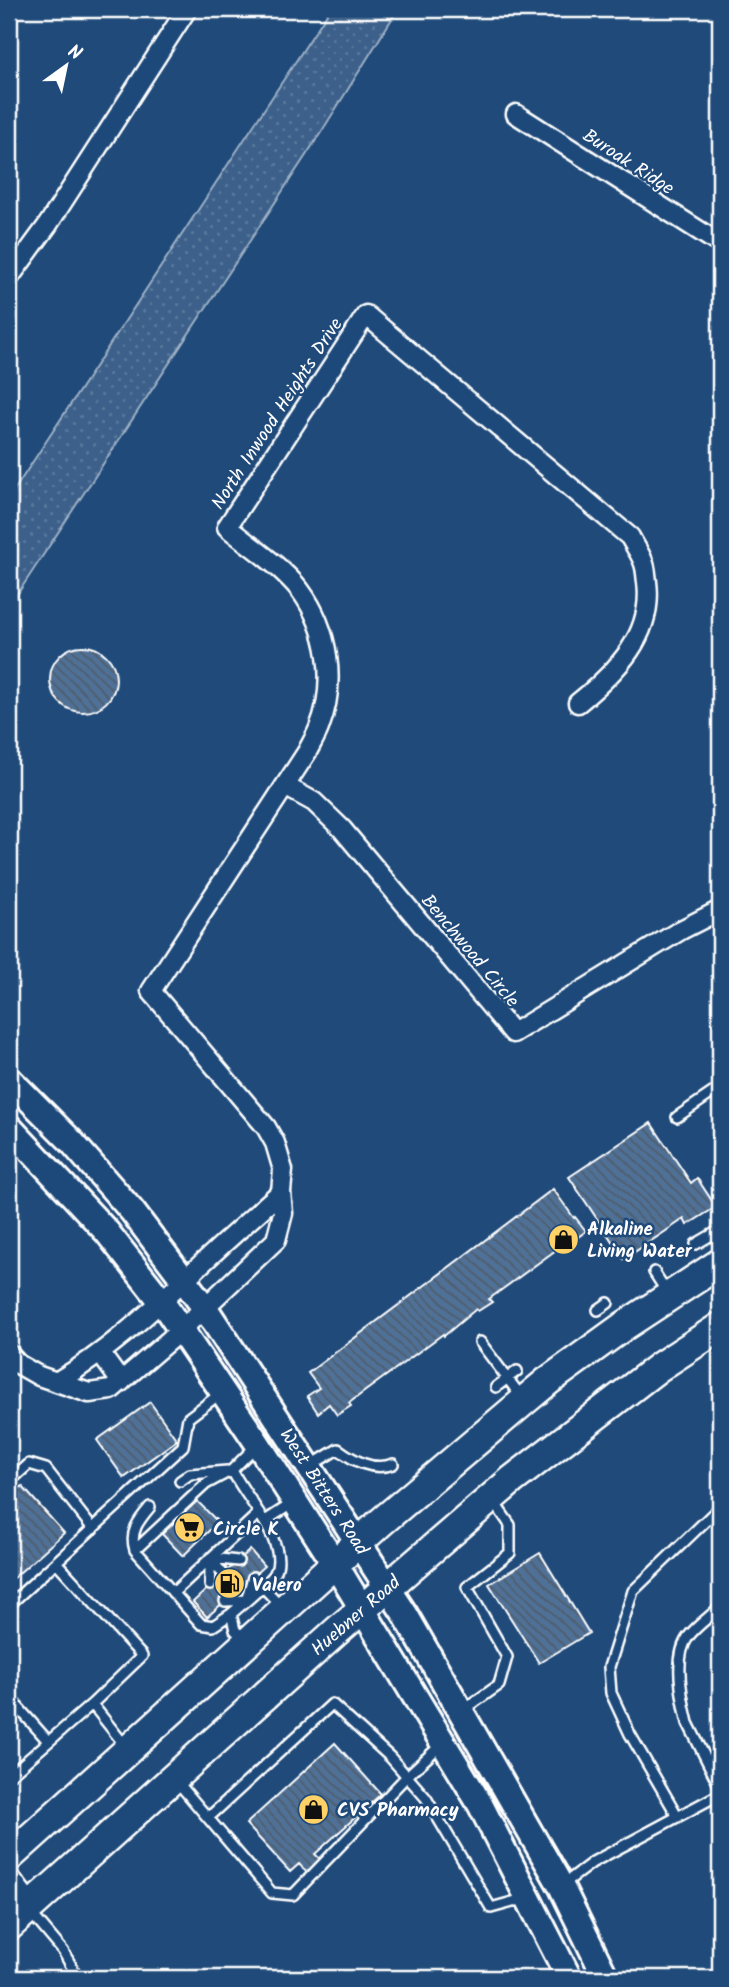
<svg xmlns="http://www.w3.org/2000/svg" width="729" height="1987" font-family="Kalam,sans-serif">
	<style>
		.green { fill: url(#green-dots); stroke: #9eb0c5; stroke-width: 2 }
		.building { fill: url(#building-back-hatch); stroke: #fff; stroke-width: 2 }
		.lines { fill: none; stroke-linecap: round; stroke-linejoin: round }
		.lane-casing { stroke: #fff; stroke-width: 14 }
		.street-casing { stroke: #fff; stroke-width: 23 }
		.secondary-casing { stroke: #fff; stroke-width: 30 }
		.primary-casing { stroke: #fff; stroke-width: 33 }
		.lane { stroke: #1f4a7a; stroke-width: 9 }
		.street { stroke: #1f4a7a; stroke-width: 18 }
		.secondary { stroke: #1f4a7a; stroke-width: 24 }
		.primary { stroke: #1f4a7a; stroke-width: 28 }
		.labels { text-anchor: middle; stroke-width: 5; stroke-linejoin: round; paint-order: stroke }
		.street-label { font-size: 19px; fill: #fff; stroke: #1f4a7a }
		.poi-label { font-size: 19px; font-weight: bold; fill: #fff; stroke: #1f4a7a; text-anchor: start }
	</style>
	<defs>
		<pattern id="green-dots" width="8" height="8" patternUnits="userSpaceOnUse" patternTransform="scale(1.75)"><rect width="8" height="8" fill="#3c618b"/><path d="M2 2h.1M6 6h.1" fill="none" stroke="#59799c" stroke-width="1.8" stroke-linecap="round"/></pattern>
		<pattern id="building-back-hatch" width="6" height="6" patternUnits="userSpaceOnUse" patternTransform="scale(1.75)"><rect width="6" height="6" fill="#507197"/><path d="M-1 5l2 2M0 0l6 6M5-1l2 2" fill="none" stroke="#4e5b6a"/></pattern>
	</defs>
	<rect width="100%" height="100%" fill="#1f4a7a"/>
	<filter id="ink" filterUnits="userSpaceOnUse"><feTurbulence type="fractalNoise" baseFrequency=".0143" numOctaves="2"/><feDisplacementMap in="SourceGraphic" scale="14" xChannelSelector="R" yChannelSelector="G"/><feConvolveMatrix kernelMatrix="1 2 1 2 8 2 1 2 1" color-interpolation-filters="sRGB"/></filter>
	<g filter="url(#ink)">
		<path class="green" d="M 330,9 L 398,9 L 322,131 L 9,607 L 9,498 Z"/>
		<path class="building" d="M50 679a33 33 0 1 1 66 0a33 33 0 1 1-66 0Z
			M 651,1123 L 691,1183 L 697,1178 L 716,1207 L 687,1225 L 684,1219 L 624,1259 L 569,1177 Z
			M 553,1189 L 574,1218 L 575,1217 L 586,1231 L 573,1241 L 571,1239 L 489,1299 L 492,1302 L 478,1311 L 476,1309 L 444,1336 L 443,1334 L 349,1403 L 351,1406 L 337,1415 L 329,1404 L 318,1413 L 307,1396 L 319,1388 L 308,1373 Z
			M 150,1402 L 177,1440 L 124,1478 L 97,1440 Z
			M 22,1486 L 64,1533 L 9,1582 L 9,1497 Z
			M 197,1501 L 218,1522 L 183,1556 L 162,1534 Z
			M 250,1550 L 264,1566 L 207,1617 L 193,1602 Z
			M 540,1553 L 589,1633 L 539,1663 L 489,1584 Z
			M 335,1743 L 381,1794 L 315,1854 L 323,1862 L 309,1875 L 299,1864 L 290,1872 L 246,1824 Z"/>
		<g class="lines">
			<defs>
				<path id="lane" d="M 677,1117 L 718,1089 L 720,1089
					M 696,1244 L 720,1230
					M 654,1272 L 668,1294
					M 598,1310 L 608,1303
					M 480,1342 L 523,1399
					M 496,1387 L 517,1371
					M 310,1466 L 338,1449 C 353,1460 373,1472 393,1464
					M 180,1481 L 190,1474 L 227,1471
					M 9,1482 L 29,1464 L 46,1469 L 93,1529
					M 150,1507 C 139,1520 129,1532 135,1550 L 201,1624 L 213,1626 L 231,1614
					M 265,1521 L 293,1503
					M 135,1550 L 206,1484 L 232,1470
					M 210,1558 L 238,1561
					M 210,1558 L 210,1585
					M 210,1558 L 223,1574
					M 262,1586 L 282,1607
					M 173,1593 L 259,1513
					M 247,1598 L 253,1577
					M 225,1601 L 247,1600
					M 9,1605 L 183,1446 L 188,1418 L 221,1393
					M 720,1607 C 710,1617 697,1625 688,1637 C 673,1657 682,1699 688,1723 L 720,1787
					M 245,1640 L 235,1630 L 231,1614 C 239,1607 272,1580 275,1573 C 290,1544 244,1496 232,1470 L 256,1446
					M 9,1697 L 48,1741
					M 92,1704 L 127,1748
					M 462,1711 L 499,1685 L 507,1657 L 467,1587 L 510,1553 L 510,1525 L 494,1502
					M 9,1776 L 92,1704 L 142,1656 L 57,1563
					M 175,1779 L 208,1818 L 332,1704 L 390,1757 L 426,1798 L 491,1908 L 527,1898
					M 678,1817 L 630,1734 L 611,1693 L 609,1667 L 633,1591 L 720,1507
					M 208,1818 L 272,1893 L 293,1895 L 407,1776 L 442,1744
					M 561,1886 L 593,1862 L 720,1794
					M 31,1913 L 63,1951 L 78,1978"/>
				<path id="street" d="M 516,114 L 720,244
					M 9,278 L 47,226 L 187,9
					M 285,786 L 314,802 L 342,829 L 513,1033 L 681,930 L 720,910
					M 100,1353 L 121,1382
					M 9,1354 L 18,1364 L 39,1376 L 89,1393 L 111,1390 L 181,1330 L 276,1240 L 283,1213 L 281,1192 L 283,1170 L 275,1143 L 266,1127 L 151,991 L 307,752 C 311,744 316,736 319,728 C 337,683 329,629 300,590 C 280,565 251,547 227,527 L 366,315 L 630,537 C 634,545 640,553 643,561 C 646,567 646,575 647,582 C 654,635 616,672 578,703
					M 58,1381 C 105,1353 145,1317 184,1280 C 216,1250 248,1221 281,1192"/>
				<path id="secondary" d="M 9,1079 L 71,1141 L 132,1211 L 205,1308 L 405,1614 L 561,1886 L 606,1978
					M 9,1127 L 107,1232 L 162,1302 L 258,1444 L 335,1564 L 480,1804 L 569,1978"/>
				<path id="primary" d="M 9,1857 L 380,1523 L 524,1401 L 548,1381 L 624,1326 L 720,1263
					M 9,1884 L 28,1909
					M 9,1926 L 338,1630 L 512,1480 L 659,1367 L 720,1327"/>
			</defs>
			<use href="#lane" class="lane-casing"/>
			<use href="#street" class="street-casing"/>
			<use href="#secondary" class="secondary-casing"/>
			<use href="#primary" class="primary-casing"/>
			<use href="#lane" class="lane"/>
			<use href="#street" class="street"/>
			<use href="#secondary" class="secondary"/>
			<use href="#primary" class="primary"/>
		</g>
	</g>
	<defs>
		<symbol id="shop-disc" viewBox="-11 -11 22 22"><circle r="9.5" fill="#ffd166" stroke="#1f4a7a"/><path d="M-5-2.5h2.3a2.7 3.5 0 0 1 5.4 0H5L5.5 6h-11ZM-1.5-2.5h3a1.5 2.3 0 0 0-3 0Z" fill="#111"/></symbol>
		<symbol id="supermarket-disc" viewBox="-11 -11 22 22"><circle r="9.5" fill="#ffd166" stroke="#1f4a7a"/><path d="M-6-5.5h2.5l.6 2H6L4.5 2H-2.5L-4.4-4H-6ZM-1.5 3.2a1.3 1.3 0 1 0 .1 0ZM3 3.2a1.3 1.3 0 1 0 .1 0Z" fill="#111"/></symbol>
		<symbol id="fuel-disc" viewBox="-11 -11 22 22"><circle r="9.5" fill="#ffd166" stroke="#1f4a7a"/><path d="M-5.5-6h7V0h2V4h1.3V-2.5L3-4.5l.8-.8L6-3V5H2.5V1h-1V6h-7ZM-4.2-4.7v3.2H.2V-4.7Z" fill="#111"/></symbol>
	</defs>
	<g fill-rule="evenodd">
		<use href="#shop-disc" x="546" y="1222" width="35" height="35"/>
		<use href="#supermarket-disc" x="172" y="1510" width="35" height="35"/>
		<use href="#fuel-disc" x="212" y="1566" width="35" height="35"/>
		<use href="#shop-disc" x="296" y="1792" width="35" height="35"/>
	</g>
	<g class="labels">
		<g class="street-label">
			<text transform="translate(629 161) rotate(33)" y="7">Buroak Ridge</text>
			<text transform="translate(276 413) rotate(-57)" y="7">North Inwood Heights Drive</text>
			<text transform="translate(471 950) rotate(50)" y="7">Benchwood Circle</text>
			<text transform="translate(325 1491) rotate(57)" y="7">West Bitters Road</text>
			<text transform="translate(355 1615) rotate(-41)" y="7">Huebner Road</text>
		</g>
		<g class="poi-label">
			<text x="587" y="1235">Alkaline<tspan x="587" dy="22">Living Water</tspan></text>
			<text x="213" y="1535">Circle K</text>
			<text x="252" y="1591">Valero</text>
			<text x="337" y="1816">CVS Pharmacy</text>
		</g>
	</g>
	<rect width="729" height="1987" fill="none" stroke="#1f4a7a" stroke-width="35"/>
	<rect x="18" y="18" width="694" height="1952" fill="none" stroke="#fff" stroke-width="2.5" filter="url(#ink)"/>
	<g transform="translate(66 66) rotate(33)" stroke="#1f4a7a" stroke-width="5" paint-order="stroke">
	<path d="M0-5L12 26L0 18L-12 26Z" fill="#ffffff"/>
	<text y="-10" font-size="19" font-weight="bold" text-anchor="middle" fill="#ffffff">N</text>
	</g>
</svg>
